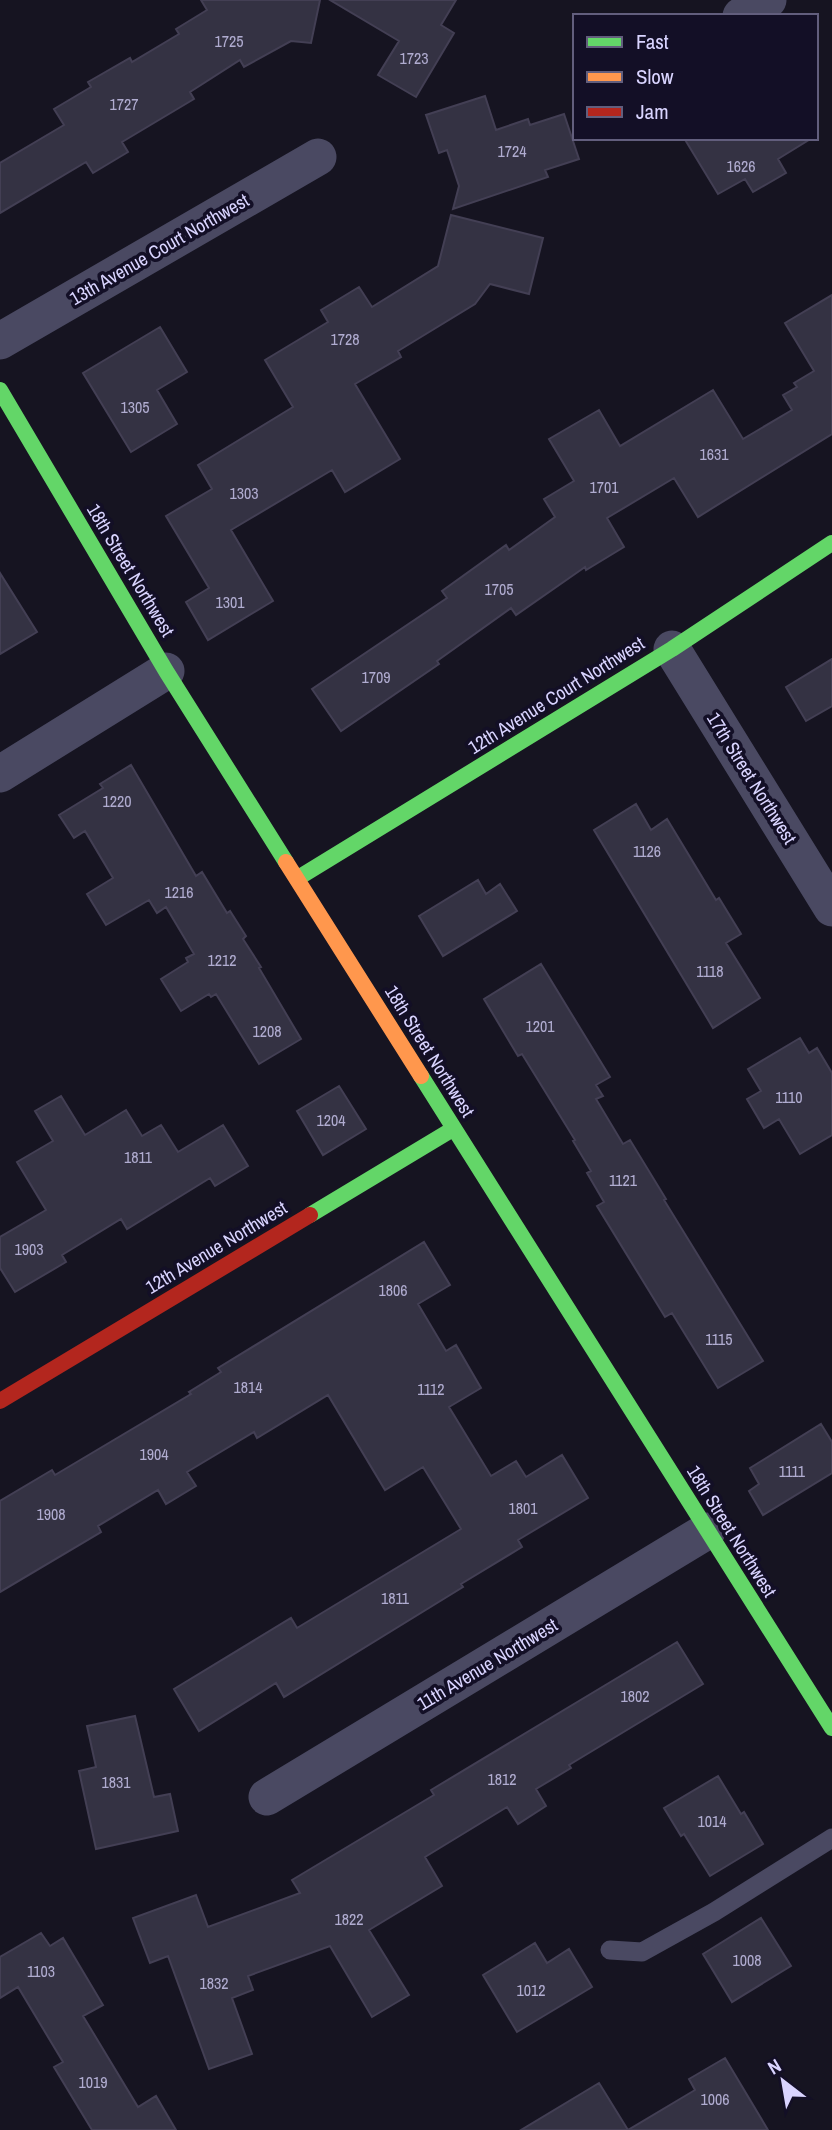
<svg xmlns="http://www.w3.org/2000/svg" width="832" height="2130" font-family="'Archivo Narrow',sans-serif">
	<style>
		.building { fill: #343243; stroke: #433f54; stroke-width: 2 }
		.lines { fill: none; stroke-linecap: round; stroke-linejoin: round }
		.lane { stroke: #4a4962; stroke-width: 19 }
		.street { stroke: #4a4962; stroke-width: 37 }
		.fast { stroke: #63d668; stroke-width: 16 }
		.slow { stroke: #ff974d; stroke-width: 16 }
		.jam { stroke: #b3261e; stroke-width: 16 }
		.labels { text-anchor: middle; stroke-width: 7; stroke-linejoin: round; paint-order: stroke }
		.number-label { font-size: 16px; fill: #b0acd0 }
		.street-label { font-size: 19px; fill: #d9d4ff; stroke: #130f26 }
	</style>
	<rect width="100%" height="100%" fill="#161421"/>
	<path class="building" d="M 201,0 L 320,0 L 311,43 L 291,41 L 244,67 L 240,60 L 190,92 L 194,99 L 122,142 L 128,152 L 93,173 L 86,162 L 0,213 L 0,163 L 64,125 L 54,109 L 91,87 L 88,82 L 130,58 L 132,62 L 179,34 L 176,29 L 207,10 Z
		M 330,0 L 456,0 L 441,25 L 454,33 L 416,97 L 378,75 L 399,41 Z
		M 485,96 L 496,130 L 528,119 L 530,125 L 564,114 L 579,159 L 545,170 L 548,177 L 453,209 L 459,186 L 447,150 L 439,153 L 426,115 Z
		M 684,138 L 812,138 L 778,159 L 786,173 L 753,192 L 745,179 L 718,194 Z
		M 451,215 L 543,238 L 529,294 L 490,284 L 475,304 L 398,351 L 401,357 L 355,384 L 400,459 L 345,492 L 332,470 L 231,530 L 273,601 L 208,640 L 186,602 L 209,588 L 166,516 L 212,489 L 198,465 L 293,407 L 265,360 L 328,322 L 321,310 L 359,287 L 372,307 L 438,266 Z
		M 832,295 L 832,434 L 698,517 L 674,478 L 607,518 L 624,547 L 586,570 L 585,567 L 516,615 L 511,608 L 437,661 L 439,664 L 341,731 L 312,689 L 447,598 L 442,591 L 506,545 L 509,550 L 555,517 L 544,499 L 574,481 L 549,439 L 599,410 L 620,446 L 713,390 L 743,439 L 792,410 L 783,395 L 797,387 L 794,383 L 814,371 L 785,323 Z
		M 160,327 L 187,372 L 157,390 L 177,424 L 131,452 L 83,373 Z
		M 0,573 L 37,632 L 0,654 Z
		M 832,659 L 832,706 L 806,721 L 786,687 Z
		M 131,765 L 196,876 L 202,872 L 227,913 L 230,911 L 246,936 L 243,939 L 261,967 L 259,968 L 301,1039 L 259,1064 L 216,994 L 211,997 L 209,994 L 181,1011 L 161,979 L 188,962 L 186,958 L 194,954 L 166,907 L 157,913 L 149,900 L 106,925 L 87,894 L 113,878 L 85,831 L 74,838 L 59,815 L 103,788 L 100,784 Z
		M 636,804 L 651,830 L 667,819 L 716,900 L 719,898 L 741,934 L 726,943 L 760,998 L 713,1028 L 594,830 Z
		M 478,880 L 486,894 L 500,884 L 517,911 L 443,956 L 419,916 Z
		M 541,964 L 610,1077 L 596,1085 L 603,1096 L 596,1099 L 623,1144 L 630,1140 L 666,1199 L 664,1200 L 763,1361 L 718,1388 L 672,1313 L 665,1317 L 597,1206 L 604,1202 L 587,1173 L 591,1171 L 573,1141 L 575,1140 L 522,1054 L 518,1056 L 484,999 Z
		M 800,1038 L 809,1053 L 817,1048 L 832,1073 L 832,1135 L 800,1154 L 779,1119 L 764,1128 L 747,1099 L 761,1091 L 748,1069 Z
		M 339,1086 L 366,1129 L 323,1155 L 297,1111 Z
		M 61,1096 L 85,1135 L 126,1110 L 142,1136 L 161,1125 L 178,1152 L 223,1125 L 248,1166 L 215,1186 L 210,1178 L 127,1229 L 121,1219 L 62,1255 L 66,1262 L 15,1292 L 0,1268 L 0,1237 L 46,1210 L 17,1162 L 53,1141 L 35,1111 Z
		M 424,1242 L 450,1285 L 418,1304 L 446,1351 L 456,1345 L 481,1388 L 449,1407 L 491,1476 L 516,1461 L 526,1477 L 562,1455 L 588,1498 L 518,1540 L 522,1547 L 461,1584 L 463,1587 L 284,1697 L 276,1683 L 199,1731 L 174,1689 L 291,1618 L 297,1628 L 461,1529 L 423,1467 L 385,1490 L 328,1395 L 257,1438 L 254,1432 L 187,1472 L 196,1486 L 166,1504 L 158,1490 L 98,1526 L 101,1532 L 0,1592 L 0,1501 L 52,1470 L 55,1475 L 191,1394 L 189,1392 L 221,1372 L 218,1368 Z
		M 821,1424 L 832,1442 L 832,1473 L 763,1515 L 749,1491 L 759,1484 L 750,1468 Z
		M 677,1642 L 703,1684 L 569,1765 L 571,1768 L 536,1789 L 546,1806 L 518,1824 L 507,1807 L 425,1857 L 442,1886 L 369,1930 L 409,1995 L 372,2017 L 330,1946 L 248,1976 L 253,1990 L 232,1998 L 252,2054 L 209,2069 L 168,1956 L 150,1963 L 133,1918 L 196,1895 L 208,1927 L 300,1893 L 292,1880 L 434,1795 L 431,1790 Z
		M 135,1716 L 154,1797 L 170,1794 L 178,1831 L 96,1849 L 79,1771 L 96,1767 L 87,1726 Z
		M 718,1776 L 741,1814 L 744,1812 L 763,1844 L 710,1876 L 684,1834 L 681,1836 L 664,1808 Z
		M 761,1918 L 791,1966 L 732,2002 L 703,1954 Z
		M 41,1933 L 50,1946 L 63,1938 L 103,2005 L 83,2016 L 138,2107 L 156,2096 L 176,2130 L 92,2130 L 54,2067 L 63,2062 L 18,1987 L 0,1998 L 0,1957 Z
		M 535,1943 L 547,1963 L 569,1949 L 592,1987 L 517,2032 L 483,1975 Z
		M 725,2058 L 768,2130 L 628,2130 L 695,2090 L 689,2079 Z
		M 599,2083 L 628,2130 L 521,2130 Z"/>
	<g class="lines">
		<path class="lane" d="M 610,1950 L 642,1952 L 714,1912 L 832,1838"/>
		<path class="street" d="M 741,16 L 768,0
			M 0,341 L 318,157
			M 672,649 L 832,908
			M 0,774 L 166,671
			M 267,1797 L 707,1531"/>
		<path class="fast" d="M 0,390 L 166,671 L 286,862
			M 298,878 L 672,649 L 832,543
			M 421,1076 L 832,1728
			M 310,1215 L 453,1129"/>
		<path class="slow" d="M 286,862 L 421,1076"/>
		<path class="jam" d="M 0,1401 L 310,1215"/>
	</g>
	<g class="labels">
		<g class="number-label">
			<text x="229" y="47">1725</text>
			<text x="414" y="64">1723</text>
			<text x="124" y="110">1727</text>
			<text x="512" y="157">1724</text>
			<text x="741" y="172">1626</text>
			<text x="345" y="345">1728</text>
			<text x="135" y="413">1305</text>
			<text x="714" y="460">1631</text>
			<text x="604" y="493">1701</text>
			<text x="244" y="499">1303</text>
			<text x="499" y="595">1705</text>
			<text x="230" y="608">1301</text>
			<text x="376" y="683">1709</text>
			<text x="117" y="807">1220</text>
			<text x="647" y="857">1126</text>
			<text x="179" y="898">1216</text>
			<text x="222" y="966">1212</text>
			<text x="710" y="977">1118</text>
			<text x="540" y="1032">1201</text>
			<text x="267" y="1037">1208</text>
			<text x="789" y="1103">1110</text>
			<text x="331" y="1126">1204</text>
			<text x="138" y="1163">1811</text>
			<text x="623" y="1186">1121</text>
			<text x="29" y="1255">1903</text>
			<text x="393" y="1296">1806</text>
			<text x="719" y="1345">1115</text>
			<text x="248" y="1393">1814</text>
			<text x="431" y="1395">1112</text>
			<text x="154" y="1460">1904</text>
			<text x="792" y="1477">1111</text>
			<text x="523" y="1514">1801</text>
			<text x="51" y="1520">1908</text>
			<text x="395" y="1604">1811</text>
			<text x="635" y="1702">1802</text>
			<text x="502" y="1785">1812</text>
			<text x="116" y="1788">1831</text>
			<text x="712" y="1827">1014</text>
			<text x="349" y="1925">1822</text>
			<text x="747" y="1966">1008</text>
			<text x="41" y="1977">1103</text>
			<text x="214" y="1989">1832</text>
			<text x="531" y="1996">1012</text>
			<text x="93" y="2088">1019</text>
			<text x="715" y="2105">1006</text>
		</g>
		<g class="street-label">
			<text transform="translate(159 249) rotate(-30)" y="7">13th Avenue Court Northwest</text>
			<text transform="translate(131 570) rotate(59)" y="7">18th Street Northwest</text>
			<text transform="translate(556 695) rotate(-32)" y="7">12th Avenue Court Northwest</text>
			<text transform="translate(752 778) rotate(58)" y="7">17th Street Northwest</text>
			<text transform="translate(430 1051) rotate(58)" y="7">18th Street Northwest</text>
			<text transform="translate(216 1247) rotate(-31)" y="7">12th Avenue Northwest</text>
			<text transform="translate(732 1531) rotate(58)" y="7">18th Street Northwest</text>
			<text transform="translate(487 1664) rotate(-31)" y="7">11th Avenue Northwest</text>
		</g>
	</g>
	<rect x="573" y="14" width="245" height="126" fill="#130f26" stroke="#625e7d" stroke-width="2"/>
	<rect x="587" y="37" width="35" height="10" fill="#63d668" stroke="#625e7d" stroke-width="2"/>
	<text x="636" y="49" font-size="21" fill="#d9d4ff">Fast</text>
	<rect x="587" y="72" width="35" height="10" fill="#ff974d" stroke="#625e7d" stroke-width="2"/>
	<text x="636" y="84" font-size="21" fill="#d9d4ff">Slow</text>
	<rect x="587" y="107" width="35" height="10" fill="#b3261e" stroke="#625e7d" stroke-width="2"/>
	<text x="636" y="119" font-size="21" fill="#d9d4ff">Jam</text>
	<g transform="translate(783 2081) rotate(329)" stroke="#130f26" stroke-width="5" paint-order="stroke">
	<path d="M0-5L12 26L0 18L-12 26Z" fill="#d9d4ff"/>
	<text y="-10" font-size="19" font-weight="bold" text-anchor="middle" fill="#d9d4ff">N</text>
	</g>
</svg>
